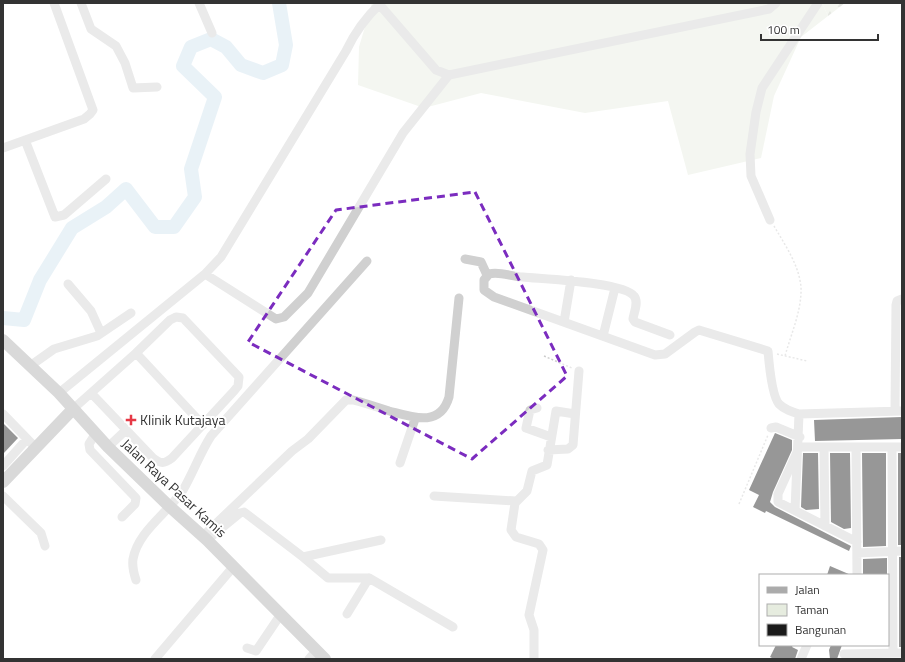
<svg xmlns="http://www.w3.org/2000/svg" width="905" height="662" font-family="'Titillium Web',sans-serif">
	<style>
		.green { fill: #e6ecdf }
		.forest { fill: url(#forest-firs) }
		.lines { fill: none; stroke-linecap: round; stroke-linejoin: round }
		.river { stroke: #cfe2ee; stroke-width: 14 }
		.building { fill: #1a1a1a }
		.path { stroke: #cdcdcd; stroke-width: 1.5; stroke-dasharray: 2 2; stroke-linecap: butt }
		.minor { stroke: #d0d0d0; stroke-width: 9 }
		.major { stroke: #ababab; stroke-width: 12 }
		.marked { fill: none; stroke: #7b2cbf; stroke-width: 3; stroke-dasharray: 8 5; stroke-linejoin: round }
		.poi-dot { fill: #e63946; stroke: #fff; stroke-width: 1.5 }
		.labels { text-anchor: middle; stroke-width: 4; stroke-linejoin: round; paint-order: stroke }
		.poi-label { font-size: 14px; fill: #333; stroke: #fff; text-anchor: start }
		.street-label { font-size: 14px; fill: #333; stroke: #fff }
	</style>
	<defs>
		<pattern id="forest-firs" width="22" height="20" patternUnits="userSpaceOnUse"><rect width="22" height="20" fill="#e6ecdf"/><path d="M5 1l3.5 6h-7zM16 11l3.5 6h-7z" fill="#c6cbc0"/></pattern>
	</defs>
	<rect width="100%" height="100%" fill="#fff"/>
	<path class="green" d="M 372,3 L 822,3 L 828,16 L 801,37 L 774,96 L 761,158 L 688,175 L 668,101 L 585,113 L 481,93 L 424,108 L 358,85 L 359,47 Z"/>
	<path class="forest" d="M 822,3 L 845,3 L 828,16 Z"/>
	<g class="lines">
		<path class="river" d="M 3,318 L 24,320 L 40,280 L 72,228 L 106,207 L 126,189 L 155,227 L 174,227 L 195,197 L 191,169 L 215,97 L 183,66 L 191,47 L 211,39 L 226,47 L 241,65 L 263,73 L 282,65 L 286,45 L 279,3"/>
	</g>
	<path class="building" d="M 902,417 L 902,439 L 815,441 L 814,420 Z
		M 3,423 L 18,438 L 3,454 Z
		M 775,433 L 792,440 L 792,450 L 773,492 L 770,502 L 775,507 L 851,546 L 849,551 L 766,511 L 765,513 L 753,507 L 759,495 L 749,490 Z
		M 803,453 L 818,453 L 819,509 L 806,510 L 801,507 Z
		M 830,453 L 850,453 L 851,528 L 844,529 L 831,522 Z
		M 862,453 L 886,453 L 886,546 L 863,547 Z
		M 898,453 L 902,453 L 902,545 L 898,545 Z
		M 899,557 L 902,557 L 902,647 L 899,647 Z
		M 887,558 L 887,575 L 863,575 L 863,559 Z
		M 830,566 L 851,575 L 827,575 Z
		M 776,645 L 793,645 L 792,647 L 798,650 L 795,659 L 774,659 L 770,657 Z
		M 831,645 L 842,645 L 837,659 L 830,659 L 829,650 Z"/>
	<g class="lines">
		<path class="path" d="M 774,226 C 785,245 799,265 801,287 C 802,310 791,334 785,356
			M 777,354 L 807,361
			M 544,356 L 572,368
			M 739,504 L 768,435"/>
		<path class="minor" d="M 81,3 L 91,29 L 116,46 L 125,63 L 133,88 L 157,87
			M 199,3 L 212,33
			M 379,4 L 436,70 L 449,75 L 769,9 L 776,3
			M 25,140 L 55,217 L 64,215 L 106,179
			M 3,148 L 84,119 L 90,114 L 93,110 L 54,3
			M 770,220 L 751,176 L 750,154 L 756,112 L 762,88 L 818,3
			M 465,259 L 481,262 L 487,275
			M 205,274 L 276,319 L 284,317 L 308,293 L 403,133 L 449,75
			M 68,284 L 91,311 L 101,333
			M 564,322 L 571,280
			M 670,335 L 635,322 L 633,319 C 634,312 639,302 634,296 C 624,282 541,279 523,277 C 512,277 500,271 489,274 L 484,280 L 484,290 L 494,297 L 655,355 L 665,354 L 695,332 L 699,330 L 768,351 C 769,363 772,396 779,404 C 785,410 792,412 799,414 L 902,411
			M 603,336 L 615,288
			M 136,353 L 203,425
			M 30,366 L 54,349 L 97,336 L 131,313
			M 59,393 L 205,274 L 221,257 L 346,51 C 355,32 366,17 381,3
			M 537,408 L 530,410 L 526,428 L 551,437
			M 73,409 L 136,353 L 170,320 L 176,317 L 183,318 L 239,377 L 238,386 L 234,391 L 172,458 C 164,464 161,464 153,458 L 92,394
			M 895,411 L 896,305 L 897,301 L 902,299
			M 3,414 L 35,447
			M 771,428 L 776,427 L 800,437
			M 96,433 L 89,444 L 90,450 L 136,498 L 135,504 L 122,517
			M 108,447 L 125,431
			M 798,447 L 902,447
			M 892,447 L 893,653
			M 824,448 L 825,526
			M 856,448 L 857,575
			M 548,450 L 568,449 L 573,445 L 579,371
			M 798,450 L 778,494 L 778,502 L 857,542
			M 400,463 L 415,419
			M 3,466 L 27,439
			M 3,496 L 41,533 L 45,546
			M 434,496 L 516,501
			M 795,510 L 799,414
			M 203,536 L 292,451 L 308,439 L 346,400 L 353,400 C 365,403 377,407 389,411 C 412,417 440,428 449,397 L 459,298
			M 207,540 L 240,513 L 244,512 L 303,557
			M 857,553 L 902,551
			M 369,578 L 328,578 L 303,557 L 381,540
			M 136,580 C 134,574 132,566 133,559 C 138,531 168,513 183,490 C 193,473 200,453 211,436 L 367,261
			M 347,614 L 369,578 L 453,627
			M 247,648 L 256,651 L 281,614
			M 844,654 L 902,653
			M 155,659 L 234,566
			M 309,659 L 316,651
			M 534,659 L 534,630 L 529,615 L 543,550 L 539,544 L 516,537 L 511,530 L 515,503 L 527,491 L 532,471 L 547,465 L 556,411 L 575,414
			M 801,659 L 807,645"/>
		<path class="major" d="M 3,340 L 59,393 L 108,447 L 169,506 L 207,540 L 325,659
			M 3,482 L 73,409"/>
	</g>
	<path d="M0 0H905V662H0ZM 475,192 L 567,376 L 472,459 L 248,342 L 336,210 Z" fill="#fff" fill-opacity=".55" fill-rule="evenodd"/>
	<path class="marked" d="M 475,192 L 567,376 L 472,459 L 248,342 L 336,210 Z"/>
	<path class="poi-dot" d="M129 414h4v4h4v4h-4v4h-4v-4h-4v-4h4z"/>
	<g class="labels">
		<g class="poi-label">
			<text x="140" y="425">Klinik Kutajaya</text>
		</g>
		<g class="street-label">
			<text transform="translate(174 488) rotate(43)" y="5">Jalan Raya Pasar Kamis</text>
		</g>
	</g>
	<rect width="905" height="662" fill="none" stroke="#333333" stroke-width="8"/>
	<rect x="759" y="574" width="130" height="72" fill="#ffffff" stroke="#adadad"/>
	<rect x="767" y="587" width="20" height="6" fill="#ababab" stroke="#adadad"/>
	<text x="795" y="594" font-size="12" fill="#333333">Jalan</text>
	<rect x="767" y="604" width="20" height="12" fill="#e6ecdf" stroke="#adadad"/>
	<text x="795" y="614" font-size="12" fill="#333333">Taman</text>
	<rect x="767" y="624" width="20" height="12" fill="#1a1a1a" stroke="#adadad"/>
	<text x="795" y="634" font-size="12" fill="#333333">Bangunan</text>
	<path d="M761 34v6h117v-6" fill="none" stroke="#333333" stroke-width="2"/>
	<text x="767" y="34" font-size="12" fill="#333333" stroke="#ffffff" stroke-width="3" paint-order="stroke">100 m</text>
</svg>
